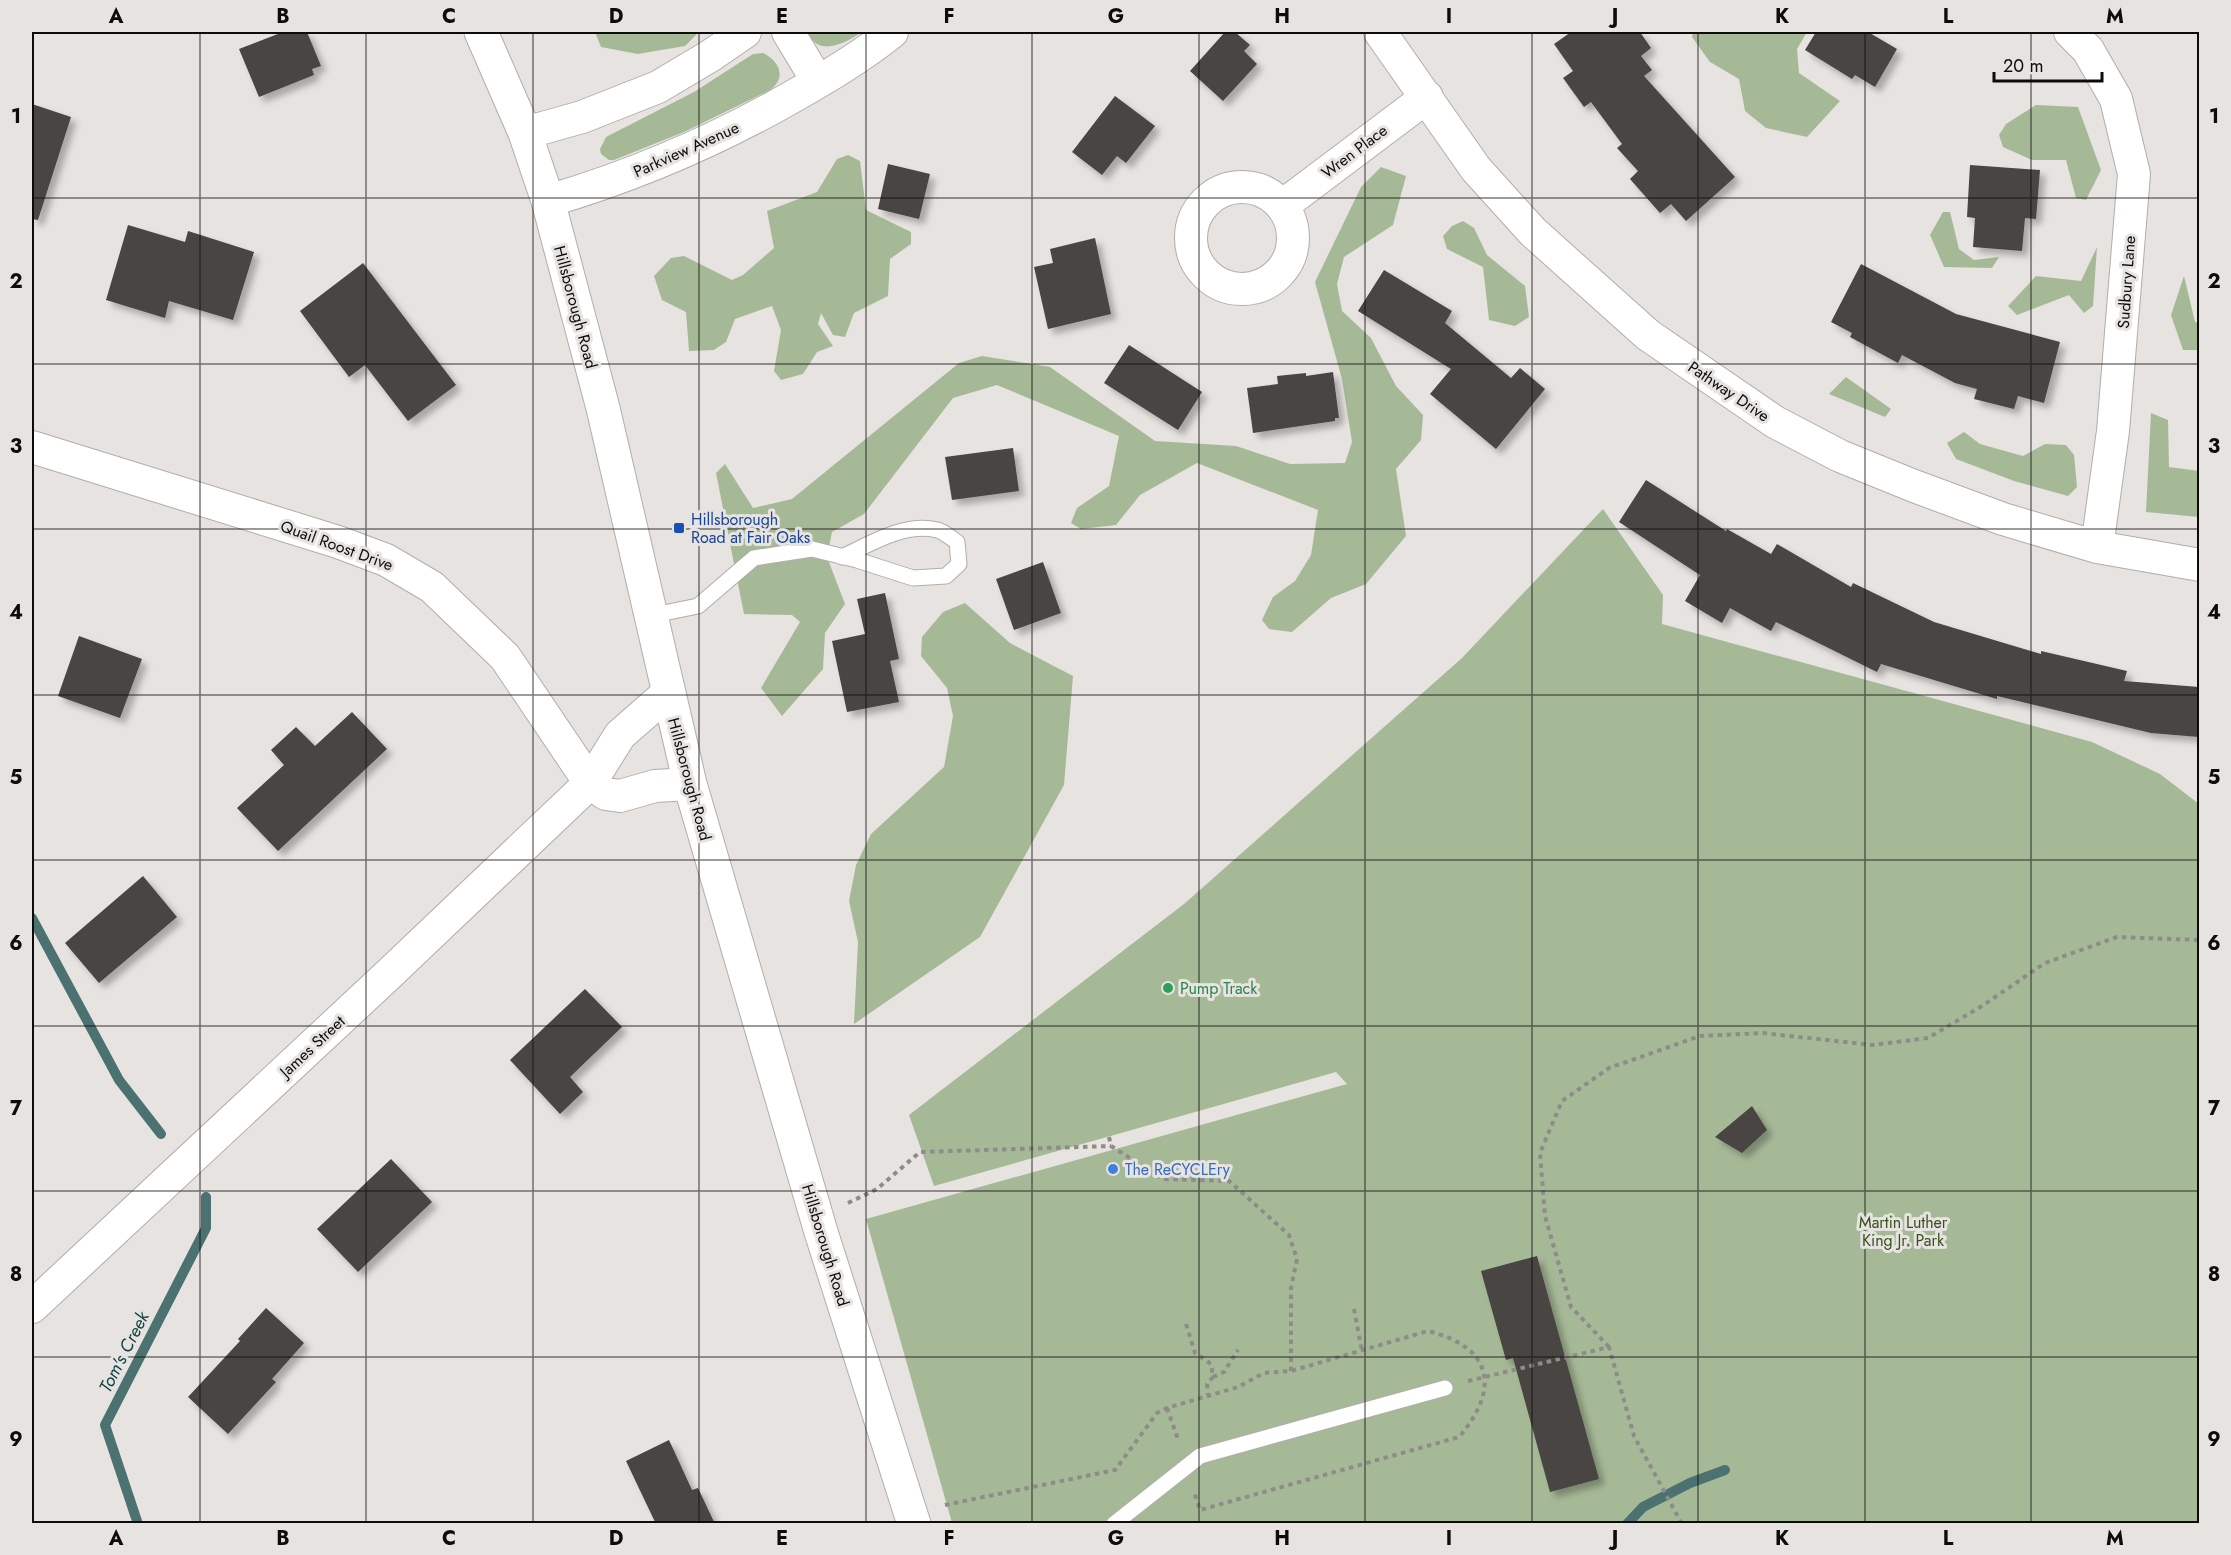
<svg xmlns="http://www.w3.org/2000/svg" width="2231" height="1555" font-family="Jost,sans-serif">
	<style>
		.green { fill: #a6b997 }
		.lines { fill: none; stroke-linecap: round; stroke-linejoin: round }
		.stream { stroke: #4b7171; stroke-width: 10 }
		.building { fill: #484443; filter: url(#shadow) }
		.service-casing { stroke: #b1adaa; stroke-width: 17 }
		.minor-casing { stroke: #b1adaa; stroke-width: 34 }
		.secondary-casing { stroke: #b1adaa; stroke-width: 35 }
		.path { stroke: #8e8c89; stroke-width: 4; stroke-dasharray: 4.5 4.5; stroke-linecap: butt }
		.service { stroke: #fff; stroke-width: 15 }
		.minor { stroke: #fff; stroke-width: 32 }
		.secondary { stroke: #fff; stroke-width: 33 }
		.grid { fill: none; stroke: #0d0c0b; stroke-width: 1.5; stroke-opacity: 0.55 }
		.transit-dot { fill: #1a4fb4; stroke: #e7e3e0; stroke-width: 2 }
		.leisure-dot { fill: #2e9e5b; stroke: #e7e3e0; stroke-width: 2 }
		.shop-dot { fill: #3f7fe0; stroke: #e7e3e0; stroke-width: 2 }
		.labels { text-anchor: middle; stroke-width: 6; stroke-linejoin: round; paint-order: stroke }
		.street-label { font-size: 16px; fill: #0d0c0b; stroke: #e7e3e0 }
		.transit-label { font-size: 16px; fill: #164399; stroke: #e7e3e0; text-anchor: start }
		.leisure-label { font-size: 16px; fill: #27864d; stroke: #e7e3e0; text-anchor: start }
		.shop-label { font-size: 16px; fill: #366cbe; stroke: #e7e3e0; text-anchor: start }
		.park-label { font-size: 16px; fill: #35511a; stroke: #e7e3e0 }
		.water-label { font-size: 18px; font-style: italic; fill: #104444; stroke: #e7e3e0 }
		.neatline { fill: none; stroke: #0d0c0b; stroke-width: 2 }
		.grid-label { font-size: 20px; text-anchor: middle; font-weight: bold; fill: #0d0c0b }
	</style>
	<defs>
		<filter id="shadow"><feDropShadow dx="5.5" dy="5.5" stdDeviation="3" flood-color="#0004"/></filter>
	</defs>
	<rect width="100%" height="100%" fill="#e7e3e0"/>
	<path class="green" d="M 595,32 L 699,32 L 685,46 L 638,54 L 601,47 Z
		M 807,32 L 862,32 C 845,43 819,58 807,32 Z
		M 1693,32 L 1807,32 L 1797,49 L 1799,73 L 1840,101 L 1807,137 L 1766,128 L 1745,111 L 1739,79 L 1710,62 L 1692,37 Z
		M 763,53 C 778,60 788,77 770,90 L 684,132 L 614,160 L 609,160 L 601,154 L 600,149 L 606,137 L 694,92 L 753,54 Z
		M 2036,105 L 2078,107 L 2101,170 L 2086,200 L 2076,198 L 2066,160 L 2032,160 L 2003,147 L 1999,135 L 2006,124 Z
		M 848,155 L 860,161 L 866,210 L 911,232 L 911,244 L 890,259 L 888,296 L 854,313 L 845,337 L 833,335 L 821,313 L 818,324 L 833,346 L 817,352 L 803,374 L 781,380 L 774,371 L 781,330 L 772,306 L 735,319 L 726,342 L 714,350 L 689,351 L 686,312 L 662,300 L 654,276 L 671,258 L 684,256 L 732,280 L 743,275 L 774,248 L 767,211 L 817,192 L 837,159 Z
		M 1381,167 L 1406,176 L 1393,225 L 1344,257 L 1337,284 L 1342,311 L 1371,338 L 1396,386 L 1423,415 L 1421,440 L 1396,469 L 1406,536 L 1366,584 L 1331,598 L 1292,632 L 1269,629 L 1262,620 L 1273,597 L 1295,581 L 1311,555 L 1318,510 L 1197,463 L 1140,495 L 1116,525 L 1081,529 L 1071,523 L 1077,508 L 1109,486 L 1119,436 L 997,385 L 953,398 L 864,514 L 832,532 L 827,557 L 845,604 L 825,633 L 823,669 L 782,716 L 761,688 L 800,622 L 792,615 L 744,614 L 716,473 L 725,464 L 753,508 L 792,499 L 959,363 L 982,356 L 1050,367 L 1155,441 L 1236,446 L 1290,464 L 1345,463 L 1352,442 L 1342,379 L 1315,282 L 1361,187 Z
		M 1943,212 L 1950,212 L 1959,249 L 1974,260 L 1999,257 L 1992,268 L 1944,267 L 1930,235 Z
		M 1463,221 L 1474,228 L 1487,255 L 1525,286 L 1529,317 L 1515,326 L 1489,320 L 1483,267 L 1447,249 L 1443,236 L 1452,226 Z
		M 2097,247 L 2093,306 L 2084,313 L 2069,295 L 2017,315 L 2008,306 L 2036,276 L 2081,281 Z
		M 2184,276 L 2195,322 L 2199,323 L 2199,350 L 2183,350 L 2171,315 Z
		M 1846,377 L 1891,409 L 1885,417 L 1829,394 Z
		M 2151,413 L 2168,420 L 2169,467 L 2199,471 L 2199,517 L 2146,512 Z
		M 1964,432 L 1980,444 L 2023,456 L 2045,444 L 2066,445 L 2074,455 L 2077,487 L 2068,496 L 2014,481 L 1956,459 L 1947,443 Z
		M 1603,509 L 1663,595 L 1662,624 L 2092,742 L 2160,774 L 2199,804 L 2199,1523 L 952,1523 L 866,1219 L 1347,1084 L 1336,1072 L 934,1186 L 909,1115 L 1184,904 L 1462,658 Z
		M 965,603 L 1010,643 L 1073,676 L 1064,785 L 980,937 L 854,1024 L 858,942 L 849,901 L 856,865 L 871,834 L 944,767 L 953,716 L 947,688 L 921,656 L 922,637 L 943,612 Z"/>
	<g class="lines">
		<path class="stream" d="M 32,918 L 119,1080 L 161,1134
			M 138,1524 L 105,1425 L 206,1228 L 206,1197
			M 1627,1524 L 1643,1507 L 1690,1483 L 1725,1470"/>
	</g>
	<path class="building" d="M 283,32 L 307,32 L 321,66 L 312,69 L 314,75 L 259,97 L 239,49 Z
		M 1225,32 L 1235,32 L 1250,45 L 1244,51 L 1257,64 L 1223,101 L 1190,71 Z
		M 1571,32 L 1640,32 L 1651,48 L 1641,56 L 1652,70 L 1644,76 L 1735,177 L 1686,221 L 1671,204 L 1660,213 L 1630,179 L 1638,171 L 1617,148 L 1622,144 L 1591,102 L 1584,107 L 1563,78 L 1573,71 L 1554,44 Z
		M 1816,32 L 1868,32 L 1897,49 L 1875,87 L 1855,75 L 1852,79 L 1805,50 Z
		M 1115,96 L 1155,126 L 1126,163 L 1117,156 L 1102,175 L 1072,152 Z
		M 32,104 L 71,117 L 38,220 L 32,219 Z
		M 888,164 L 930,174 L 919,219 L 878,209 Z
		M 1970,165 L 2040,170 L 2036,219 L 2025,218 L 2022,251 L 1973,247 L 1975,218 L 1967,217 Z
		M 128,225 L 185,242 L 188,231 L 254,252 L 233,320 L 169,301 L 165,318 L 106,300 Z
		M 1095,238 L 1111,314 L 1048,329 L 1034,267 L 1053,263 L 1050,249 Z
		M 363,263 L 456,385 L 408,421 L 365,365 L 349,377 L 300,311 Z
		M 1861,264 L 1956,314 L 2060,342 L 2044,403 L 2018,396 L 2014,409 L 1974,399 L 1977,389 L 1955,383 L 1902,355 L 1898,363 L 1850,337 L 1852,333 L 1831,322 Z
		M 1384,270 L 1452,311 L 1445,323 L 1511,378 L 1520,368 L 1545,389 L 1496,449 L 1430,394 L 1451,369 L 1358,311 Z
		M 1129,345 L 1202,392 L 1178,430 L 1104,383 Z
		M 1333,372 L 1339,418 L 1335,418 L 1335,421 L 1253,433 L 1247,388 L 1278,384 L 1277,376 L 1306,373 L 1306,376 Z
		M 1013,448 L 1019,491 L 952,500 L 945,457 Z
		M 1646,480 L 1726,531 L 1727,529 L 1771,554 L 1777,544 L 1851,587 L 1853,583 L 1934,622 L 2041,654 L 2041,651 L 2127,671 L 2124,681 L 2199,687 L 2199,737 L 2151,733 L 1997,696 L 1997,699 L 1881,664 L 1877,672 L 1776,622 L 1771,631 L 1730,608 L 1722,623 L 1685,601 L 1700,575 L 1619,522 Z
		M 1043,562 L 1061,613 L 1014,630 L 996,579 Z
		M 885,593 L 899,659 L 890,661 L 899,702 L 847,712 L 832,641 L 865,634 L 857,599 Z
		M 79,636 L 142,659 L 120,718 L 58,696 Z
		M 352,712 L 387,749 L 278,851 L 237,808 L 284,765 L 271,750 L 296,727 L 315,746 Z
		M 143,876 L 177,917 L 99,983 L 65,943 Z
		M 585,989 L 622,1027 L 570,1077 L 583,1092 L 560,1114 L 510,1060 Z
		M 1752,1106 L 1767,1130 L 1742,1153 L 1715,1137 Z
		M 391,1159 L 432,1202 L 358,1272 L 317,1229 Z
		M 1537,1256 L 1599,1479 L 1550,1492 L 1513,1358 L 1506,1360 L 1481,1271 Z
		M 266,1308 L 304,1343 L 272,1379 L 276,1382 L 228,1434 L 188,1397 L 240,1341 L 238,1339 Z
		M 669,1440 L 692,1490 L 698,1488 L 715,1524 L 656,1524 L 626,1461 Z"/>
	<g class="lines">
		<defs>
			<path id="service" d="M 649,616 L 698,606 L 754,558 L 812,549 L 857,560 L 913,578 L 946,576 L 959,564 L 957,542 C 951,538 943,531 937,530 C 905,522 870,544 842,557
				M 1114,1524 L 1200,1456 L 1445,1388"/>
			<path id="minor" d="M 788,32 L 818,82
				M 1380,32 L 1476,169 L 1533,232 L 1648,335 L 1775,422 L 1840,456 L 1914,486 L 2003,519 L 2097,547 L 2200,565
				M 2070,32 L 2088,50 L 2116,99 L 2134,174 L 2113,431 L 2097,547
				M 525,133 L 582,117 L 658,87 L 710,56 L 745,32
				M1191 238a51 51 0 1 1 102 0a51 51 0 1 1-102 0Z
				M 548,201 C 633,176 715,141 792,97 C 827,77 861,57 892,32
				M 1282,206 L 1427,97
				M 32,447 L 338,542 L 386,560 L 432,587 L 505,657 L 590,783 L 606,794 L 620,796 L 655,786 L 690,784
				M 32,1307 L 388,975 L 590,783 L 620,735 L 668,693"/>
			<path id="secondary" d="M 481,32 L 525,133 L 548,201 L 603,408 L 690,784 L 821,1232 L 914,1524"/>
		</defs>
		<use href="#service" class="service-casing"/>
		<use href="#minor" class="minor-casing"/>
		<use href="#secondary" class="secondary-casing"/>
		<path class="path" d="M 1109,1137 L 1111,1146 L 1163,1179 L 1229,1181 L 1289,1235 L 1297,1259 L 1291,1288 L 1291,1371
			M 848,1203 L 877,1189 L 920,1152 L 1111,1146
			M 1354,1309 L 1362,1351
			M 1186,1324 L 1195,1353 L 1211,1364 L 1213,1377 L 1207,1384 L 1208,1395
			M 1609,1347 L 1571,1307 L 1545,1216 L 1540,1153 L 1562,1101 L 1609,1068 L 1700,1036 L 1763,1033 L 1872,1045 L 1928,1038 L 1982,1006 L 2045,963 L 2117,937 L 2200,940
			M 1213,1377 L 1224,1372 L 1238,1350
			M 1468,1381 L 1609,1347 L 1634,1436 L 1682,1524
			M 1167,1408 L 1179,1442
			M 945,1505 L 1115,1470 L 1157,1413 L 1167,1408 L 1238,1387 L 1264,1373 L 1291,1371 L 1428,1331 C 1492,1347 1501,1388 1459,1437 L 1200,1510 L 1194,1492"/>
		<use href="#service" class="service"/>
		<use href="#minor" class="minor"/>
		<use href="#secondary" class="secondary"/>
	</g>
	<path class="grid" d="M 200,32 L 200,1524M 366,32 L 366,1524M 533,32 L 533,1524M 699,32 L 699,1524M 866,32 L 866,1524M 1032,32 L 1032,1524M 1199,32 L 1199,1524M 1365,32 L 1365,1524M 1532,32 L 1532,1524M 1698,32 L 1698,1524M 1865,32 L 1865,1524M 2031,32 L 2031,1524M 32,198 L 2200,198M 32,364 L 2200,364M 32,529 L 2200,529M 32,695 L 2200,695M 32,860 L 2200,860M 32,1026 L 2200,1026M 32,1191 L 2200,1191M 32,1357 L 2200,1357"/>
	<rect class="transit-dot" x="673" y="522" width="12" height="12" rx="3"/>
	<circle class="leisure-dot" cx="1168" cy="988" r="6"/>
	<circle class="shop-dot" cx="1113" cy="1169" r="6"/>
	<g class="labels">
		<g class="street-label">
			<text transform="translate(686 149) rotate(-24)" y="6">Parkview Avenue</text>
			<text transform="translate(1354 151) rotate(-37)" y="6">Wren Place</text>
			<text transform="translate(2126 282) rotate(-86)" y="6">Sudbury Lane</text>
			<text transform="translate(576 307) rotate(75)" y="6">Hillsborough Road</text>
			<text transform="translate(1729 391) rotate(34)" y="6">Pathway Drive</text>
			<text transform="translate(337 545) rotate(20)" y="6">Quail Roost Drive</text>
			<text transform="translate(690 779) rotate(75)" y="6">Hillsborough Road</text>
			<text transform="translate(312 1046) rotate(-43)" y="6">James Street</text>
			<text transform="translate(826 1245) rotate(73)" y="6">Hillsborough Road</text>
		</g>
		<g class="transit-label">
			<text x="691" y="525">Hillsborough<tspan x="691" dy="18">Road at Fair Oaks</tspan></text>
		</g>
		<g class="leisure-label">
			<text x="1180" y="994">Pump Track</text>
		</g>
		<g class="shop-label">
			<text x="1125" y="1175">The ReCYCLEry</text>
		</g>
		<g class="park-label">
			<text x="1903" y="1228">Martin Luther<tspan x="1903" dy="18">King Jr. Park</tspan></text>
		</g>
		<g class="water-label">
			<text transform="translate(124 1352) rotate(-63)" y="6">Tom's Creek</text>
		</g>
	</g>
	<rect width="2231" height="1555" fill="none" stroke="#e7e3e0" stroke-width="66"/>
	<path d="M1994 72v9h108v-9" fill="none" stroke="#0d0c0b" stroke-width="3"/>
	<text x="2003" y="72" font-size="18" fill="#0d0c0b" stroke="#e7e3e0" stroke-width="4.5" paint-order="stroke">20 m</text>
	<rect x="33" y="33" width="2165" height="1489" class="neatline"/>
	<g class="grid-label">
		<text x="116" y="23">A</text>
		<text x="283" y="23">B</text>
		<text x="449" y="23">C</text>
		<text x="616" y="23">D</text>
		<text x="782" y="23">E</text>
		<text x="949" y="23">F</text>
		<text x="1116" y="23">G</text>
		<text x="1282" y="23">H</text>
		<text x="1449" y="23">I</text>
		<text x="1615" y="23">J</text>
		<text x="1782" y="23">K</text>
		<text x="1948" y="23">L</text>
		<text x="2115" y="23">M</text>
		<text x="16" y="123">1</text>
		<text x="2214" y="123">1</text>
		<text x="16" y="288">2</text>
		<text x="2214" y="288">2</text>
		<text x="16" y="453">3</text>
		<text x="2214" y="453">3</text>
		<text x="16" y="619">4</text>
		<text x="2214" y="619">4</text>
		<text x="16" y="784">5</text>
		<text x="2214" y="784">5</text>
		<text x="16" y="950">6</text>
		<text x="2214" y="950">6</text>
		<text x="16" y="1115">7</text>
		<text x="2214" y="1115">7</text>
		<text x="16" y="1281">8</text>
		<text x="2214" y="1281">8</text>
		<text x="16" y="1446">9</text>
		<text x="2214" y="1446">9</text>
		<text x="116" y="1545">A</text>
		<text x="283" y="1545">B</text>
		<text x="449" y="1545">C</text>
		<text x="616" y="1545">D</text>
		<text x="782" y="1545">E</text>
		<text x="949" y="1545">F</text>
		<text x="1116" y="1545">G</text>
		<text x="1282" y="1545">H</text>
		<text x="1449" y="1545">I</text>
		<text x="1615" y="1545">J</text>
		<text x="1782" y="1545">K</text>
		<text x="1948" y="1545">L</text>
		<text x="2115" y="1545">M</text>
	</g>
</svg>
